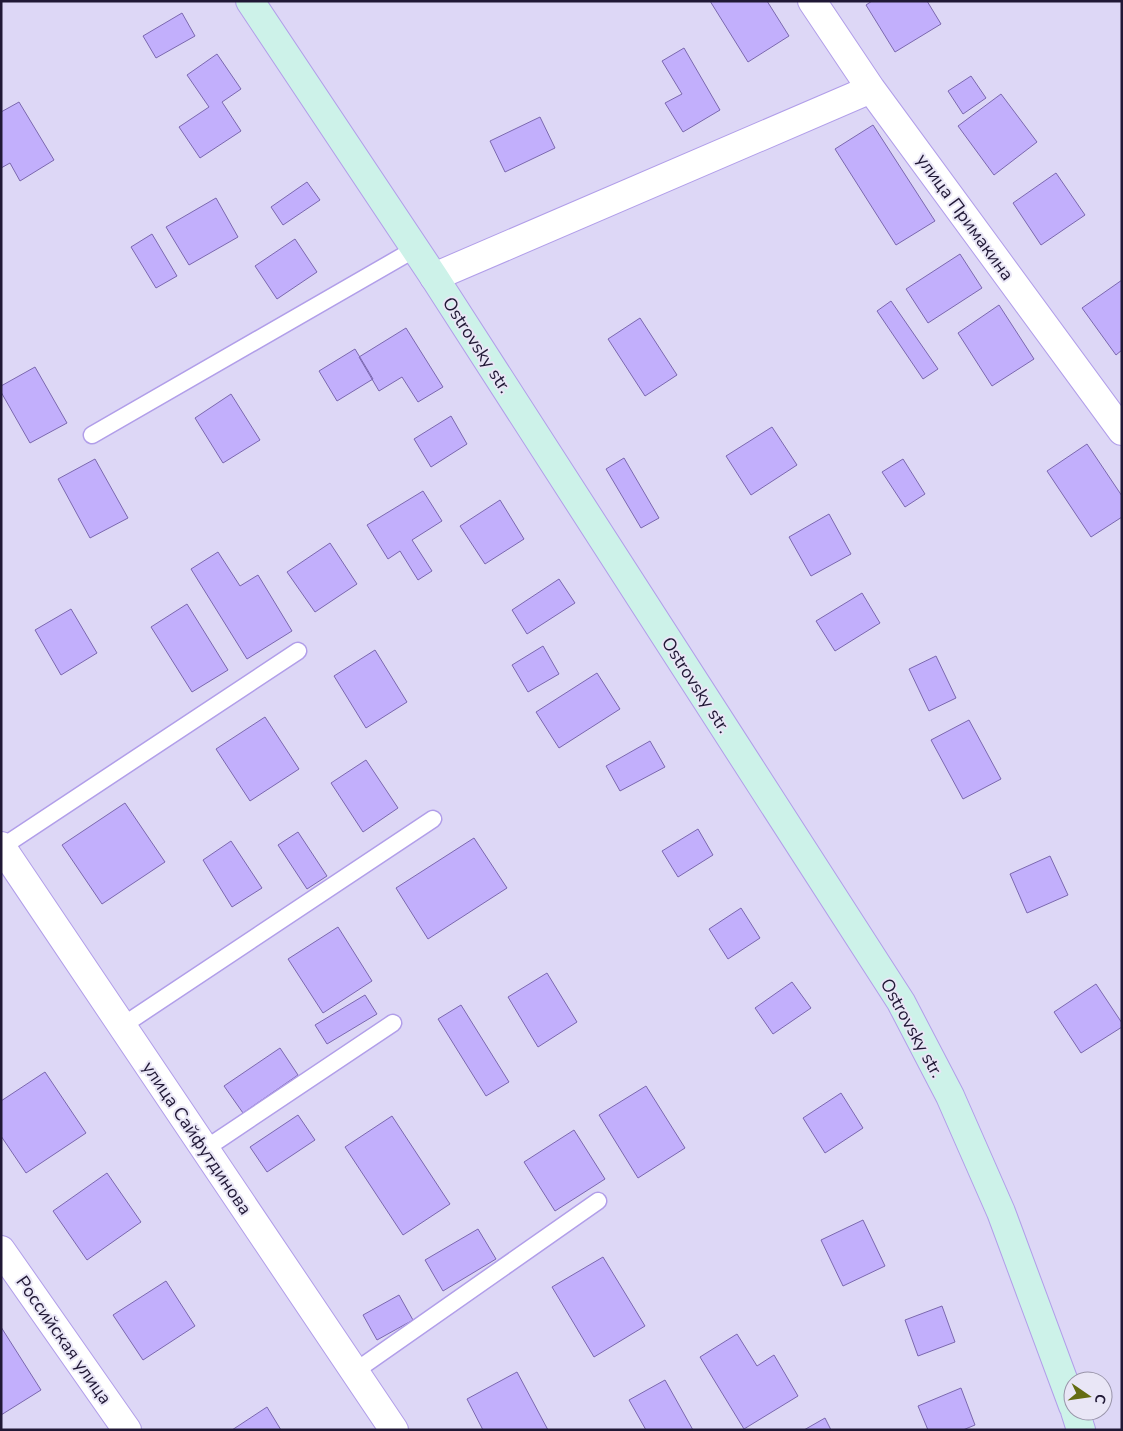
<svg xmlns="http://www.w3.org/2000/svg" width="1123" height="1431" font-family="'Nunito Sans',sans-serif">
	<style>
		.building { fill: #c2affc; stroke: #7b68af }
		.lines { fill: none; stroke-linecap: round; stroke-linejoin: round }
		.lane-casing { stroke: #b19ee9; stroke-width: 19 }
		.street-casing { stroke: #b19ee9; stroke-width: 30 }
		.secondary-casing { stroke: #b19ee9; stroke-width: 30 }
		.lane { stroke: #fff; stroke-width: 16 }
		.street { stroke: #fff; stroke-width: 28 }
		.secondary { stroke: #cdf2e9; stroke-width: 28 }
		.labels { text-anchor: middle; stroke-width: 4; stroke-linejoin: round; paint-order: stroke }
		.street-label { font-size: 18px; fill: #201835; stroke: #e9e6f6 }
	</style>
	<rect width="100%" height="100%" fill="#ddd7f6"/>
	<path class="building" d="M 710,1 L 767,1 L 789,36 L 748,62 Z
		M 872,1 L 927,1 L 941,24 L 895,52 L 866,5 Z
		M 182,13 L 195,36 L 156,58 L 143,36 Z
		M 684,48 L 720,110 L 683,132 L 665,103 L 682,94 L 662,61 Z
		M 217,54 L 241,89 L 222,102 L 241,131 L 200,158 L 179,127 L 209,107 L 187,75 Z
		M 971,76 L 986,98 L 963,114 L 948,91 Z
		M 1001,94 L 1037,142 L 994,175 L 958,126 Z
		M 19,102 L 54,160 L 20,181 L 10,163 L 1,168 L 1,112 Z
		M 540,117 L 555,148 L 505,172 L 490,141 Z
		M 873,125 L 935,221 L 896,245 L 835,149 Z
		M 1056,173 L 1085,215 L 1041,245 L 1013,203 Z
		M 307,182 L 320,200 L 283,225 L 271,207 Z
		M 216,198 L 238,237 L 189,265 L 166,227 Z
		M 152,234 L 177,276 L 156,288 L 131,247 Z
		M 295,239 L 317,272 L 277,299 L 255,266 Z
		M 960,254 L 982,288 L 928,323 L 906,289 Z
		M 1122,280 L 1122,350 L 1116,355 L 1082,308 Z
		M 891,301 L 938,369 L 923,379 L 877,311 Z
		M 999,305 L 1034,359 L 992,386 L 958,333 Z
		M 640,318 L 677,375 L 645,396 L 608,339 Z
		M 406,328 L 443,387 L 418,402 L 402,377 L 379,391 L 359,357 Z
		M 355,349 L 373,379 L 337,401 L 319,371 Z
		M 35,367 L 67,423 L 30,443 L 1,392 L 1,386 Z
		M 231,394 L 260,440 L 223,463 L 195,418 Z
		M 451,416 L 467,444 L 431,467 L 414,439 Z
		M 772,427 L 797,465 L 751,495 L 726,456 Z
		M 1087,444 L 1122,496 L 1122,517 L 1091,537 L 1047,471 Z
		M 624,458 L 659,518 L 641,528 L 606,469 Z
		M 95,459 L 128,518 L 90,538 L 58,479 Z
		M 903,459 L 925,494 L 905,507 L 882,472 Z
		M 423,491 L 442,521 L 412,540 L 432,571 L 418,580 L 400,551 L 388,559 L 367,525 Z
		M 500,500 L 524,539 L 485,564 L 460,526 Z
		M 829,514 L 851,554 L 811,576 L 789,537 Z
		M 330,543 L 357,584 L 315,612 L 287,572 Z
		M 218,552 L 240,586 L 258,575 L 292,631 L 247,659 L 191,569 Z
		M 559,579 L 575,603 L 527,634 L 512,610 Z
		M 862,593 L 880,623 L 835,651 L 816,621 Z
		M 187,604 L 228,670 L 192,692 L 151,627 Z
		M 71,609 L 97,653 L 61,675 L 35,630 Z
		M 543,646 L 559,674 L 528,692 L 512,665 Z
		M 375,650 L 407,702 L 366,728 L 334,676 Z
		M 936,656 L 956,698 L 929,711 L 909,669 Z
		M 597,673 L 620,709 L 559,748 L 536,712 Z
		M 265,717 L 299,769 L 250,801 L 216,749 Z
		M 969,720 L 1001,779 L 963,799 L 931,740 Z
		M 650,741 L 665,767 L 620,791 L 606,766 Z
		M 366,760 L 398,808 L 363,832 L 331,783 Z
		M 125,803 L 165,862 L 102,904 L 62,845 Z
		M 698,829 L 713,855 L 678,877 L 662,851 Z
		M 298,832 L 327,876 L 307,889 L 278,845 Z
		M 474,838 L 507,888 L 428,939 L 396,888 Z
		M 231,841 L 262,888 L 232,907 L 203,860 Z
		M 1050,856 L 1068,895 L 1027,913 L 1010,874 Z
		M 741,908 L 760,938 L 728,959 L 709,929 Z
		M 338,927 L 372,981 L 323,1013 L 288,959 Z
		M 547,973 L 577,1022 L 538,1047 L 508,997 Z
		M 792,982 L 811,1008 L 773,1034 L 755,1008 Z
		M 1096,984 L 1122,1023 L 1122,1027 L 1081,1053 L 1054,1012 Z
		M 365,995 L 377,1014 L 327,1044 L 315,1025 Z
		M 461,1005 L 509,1082 L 486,1096 L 438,1019 Z
		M 280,1048 L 298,1075 L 243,1113 L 224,1086 Z
		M 45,1072 L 86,1133 L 26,1173 L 1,1136 L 1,1101 Z
		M 646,1086 L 685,1148 L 638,1178 L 599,1115 Z
		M 841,1093 L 863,1128 L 825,1153 L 803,1118 Z
		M 298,1115 L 315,1140 L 267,1172 L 250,1147 Z
		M 392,1116 L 450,1204 L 403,1235 L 345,1147 Z
		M 574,1130 L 605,1179 L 555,1211 L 524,1162 Z
		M 107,1173 L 141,1222 L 87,1260 L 53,1211 Z
		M 863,1220 L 885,1266 L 843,1286 L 821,1240 Z
		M 478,1229 L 496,1259 L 443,1291 L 425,1260 Z
		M 603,1257 L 645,1326 L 594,1357 L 552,1287 Z
		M 166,1281 L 195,1326 L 143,1360 L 113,1315 Z
		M 399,1295 L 413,1320 L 377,1340 L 363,1315 Z
		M 942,1306 L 955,1342 L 918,1356 L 905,1320 Z
		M 1,1327 L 41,1390 L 1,1415 Z
		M 737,1334 L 757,1366 L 774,1355 L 798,1396 L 744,1429 L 700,1357 Z
		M 517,1372 L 548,1430 L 483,1430 L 467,1399 Z
		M 665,1380 L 693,1430 L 646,1430 L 629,1400 Z
		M 961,1388 L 975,1425 L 963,1430 L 928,1430 L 918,1406 Z
		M 267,1407 L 281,1430 L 232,1430 Z
		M 825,1418 L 831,1430 L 804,1430 Z"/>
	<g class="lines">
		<defs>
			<path id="lane" d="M 92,435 L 415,249
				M 2,847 L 298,651
				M 122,1026 L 433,819
				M 205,1149 L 393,1023
				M 354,1372 L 598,1201"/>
			<path id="street" d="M 812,1 L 871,89 L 1122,431
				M 434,277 L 871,89
				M 1,846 L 394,1430
				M 1,1250 L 127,1430"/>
			<path id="secondary" d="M 250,1 L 434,277 L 901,1002 L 950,1096 L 1001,1212 L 1073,1406
				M 1075,1411 L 1081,1430"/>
		</defs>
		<use href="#lane" class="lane-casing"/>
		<use href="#street" class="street-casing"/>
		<use href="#secondary" class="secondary-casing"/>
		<use href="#lane" class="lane"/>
		<use href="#street" class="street"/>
		<use href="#secondary" class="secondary"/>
	</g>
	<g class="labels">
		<g class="street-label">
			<text transform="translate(965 217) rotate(54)" y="6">улица Примакина</text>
			<text transform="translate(477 345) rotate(57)" y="6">Ostrovsky str.</text>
			<text transform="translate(696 685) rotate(57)" y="6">Ostrovsky str.</text>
			<text transform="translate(912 1028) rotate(61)" y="6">Ostrovsky str.</text>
			<text transform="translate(197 1138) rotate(56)" y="6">улица Сайфутдинова</text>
			<text transform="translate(64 1340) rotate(55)" y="6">Российская улица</text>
		</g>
	</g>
	<rect width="1123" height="1431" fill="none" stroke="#201835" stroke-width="5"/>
	<g transform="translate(1088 1396) rotate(103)"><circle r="24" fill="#e9e6f6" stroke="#9994a9"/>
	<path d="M0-4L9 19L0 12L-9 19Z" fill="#646c12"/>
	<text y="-8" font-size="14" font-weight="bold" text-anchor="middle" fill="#201835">С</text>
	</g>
</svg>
